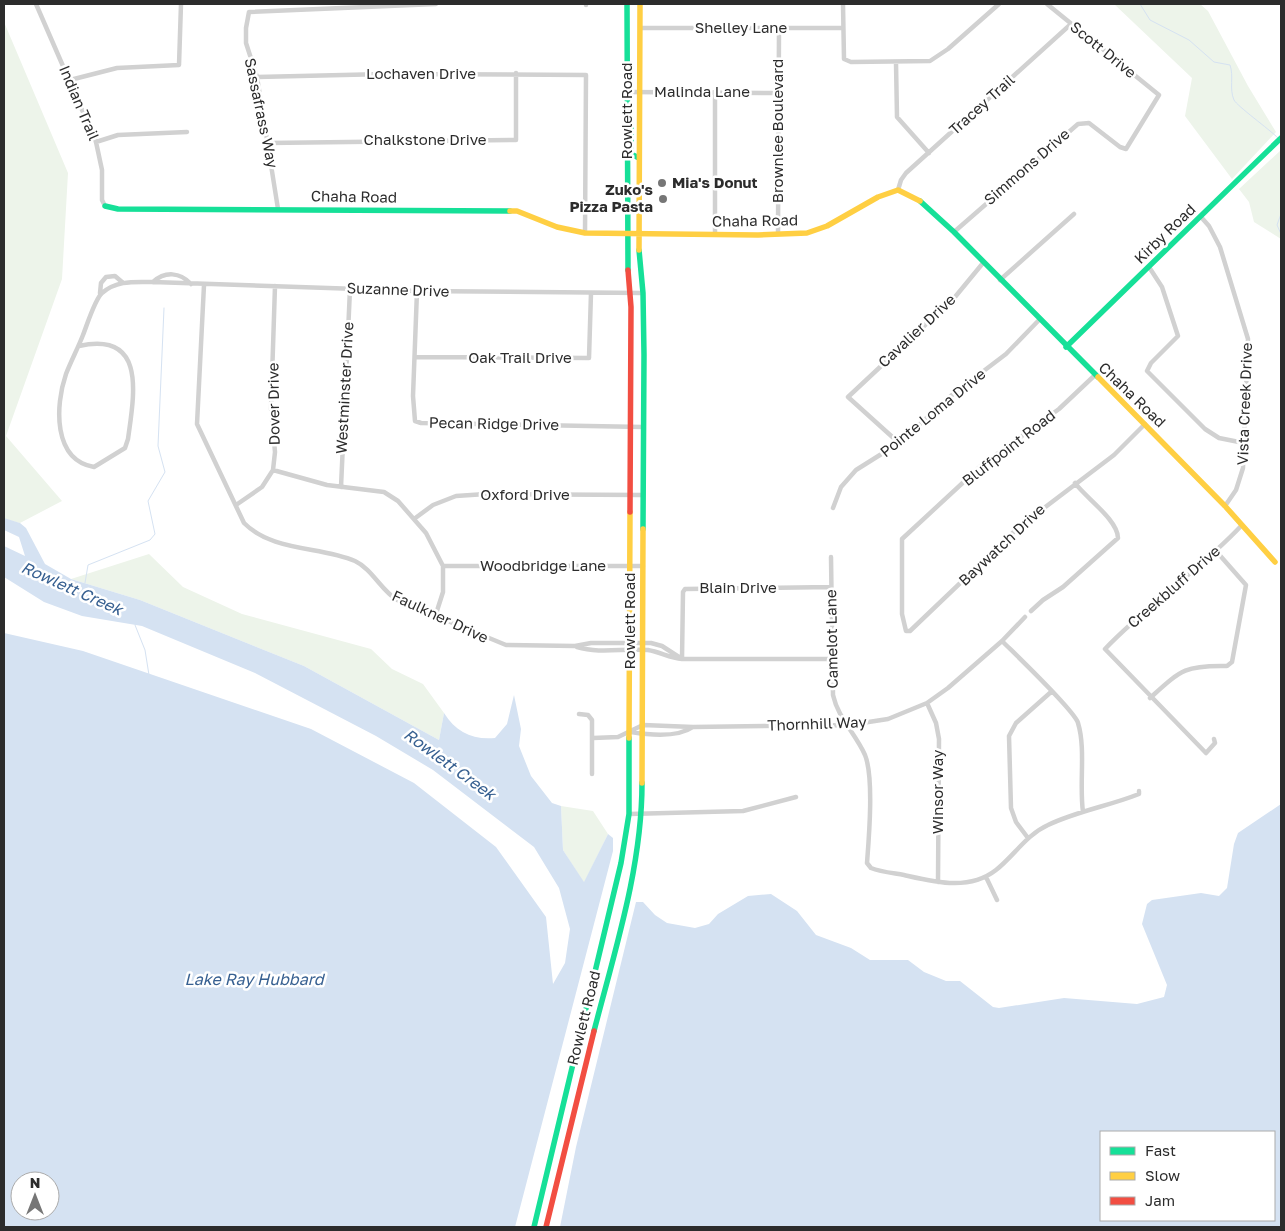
<svg xmlns="http://www.w3.org/2000/svg" width="1285" height="1231" font-family="'Golos Text',sans-serif">
	<style>
		.green { fill: #edf4ea }
		.water { fill: #d5e2f2; fill-rule: evenodd }
		.lines { fill: none; stroke-linecap: round; stroke-linejoin: round }
		.stream { stroke: #d5e2f2; stroke-width: 1 }
		.street { stroke: #d1d1d1; stroke-width: 4.5 }
		.fast { stroke: #16e098; stroke-width: 5.5 }
		.slow { stroke: #ffcf43; stroke-width: 5.5 }
		.jam { stroke: #f24e42; stroke-width: 5.5 }
		.poi-dot { fill: #767676; stroke: #fff; stroke-width: 2 }
		.labels { text-anchor: middle; stroke-width: 5; stroke-linejoin: round; paint-order: stroke }
		.street-label { font-size: 15px; fill: #2c2c2c; stroke: #fff }
		.poi-label { font-size: 15px; font-weight: bold; fill: #2c2c2c; stroke: #fff; text-anchor: start }
		.water-label { font-size: 16px; font-style: italic; fill: #376091; stroke: #fff }
	</style>
	<rect width="100%" height="100%" fill="#fff"/>
	<path class="green" d="M 1114,4 L 1200,4 L 1208,11 L 1248,86 L 1276,132 L 1232,179 L 1185,116 L 1192,78 Z
		M 4,22 L 68,173 L 62,279 L 6,436 L 62,501 L 20,523 L 4,519 Z
		M 1281,150 L 1281,239 L 1254,222 L 1249,202 L 1239,189 Z
		M 149,554 L 183,587 L 242,614 L 371,649 L 392,669 L 423,684 L 444,713 L 439,740 L 304,666 L 140,600 L 71,579 Z
		M 561,806 L 593,811 L 608,834 L 584,883 L 563,850 Z"/>
	<path class="water" d="M 4,518 L 20,523 L 26,528 L 45,564 L 71,579 L 140,600 L 304,666 L 439,740 L 444,713 C 456,732 472,740 495,738 L 507,724 L 514,695 L 521,729 L 519,746 L 531,776 L 552,803 L 561,806 L 563,850 L 584,882 L 608,834 L 613,838 L 613,851 L 515,1227 L 4,1227 L 4,633 L 83,651 L 311,729 L 414,783 L 496,847 L 546,917 L 553,984 L 565,963 L 570,929 L 559,888 L 534,847 L 433,770 L 376,736 L 255,673 L 142,626 L 82,616 L 44,602 L 4,577 L 4,546 L 25,556 L 19,537 L 4,530 ZM 20,1181 L 50,1181 L 50,1211 L 20,1211 Z
		M 1281,804 L 1281,1227 L 560,1227 L 576,1147 L 636,902 L 643,902 L 655,915 L 667,923 L 695,928 L 709,924 L 718,914 L 748,896 L 771,894 L 797,911 L 816,935 L 851,948 L 870,960 L 908,960 L 924,972 L 946,981 L 960,981 L 993,1007 L 999,1008 L 1064,998 L 1137,1004 L 1164,997 L 1167,985 L 1142,924 L 1147,904 L 1152,900 L 1201,893 L 1219,896 L 1227,888 L 1234,844 L 1238,833 ZM 1101,1132 L 1274,1132 L 1274,1220 L 1101,1220 Z"/>
	<g class="lines">
		<path class="stream" d="M 1140,4 L 1150,20 L 1189,40 L 1214,62 L 1230,65 C 1234,76 1229,89 1234,100 C 1237,106 1269,129 1278,138
			M 1281,214 L 1277,225 L 1281,234
			M 85,583 L 88,565 L 150,540 L 155,534 L 148,501 L 165,472 L 158,446 L 164,308
			M 135,625 L 145,650 L 149,675"/>
		<path class="street" d="M 36,4 L 96,142 L 102,170 L 102,200 L 105,206
			M 586,4 L 586,5
			M 843,4 L 844,59 L 851,62 L 930,61 L 948,49 L 999,4
			M 640,28 L 843,28
			M 896,63 L 897,117 L 929,153
			M 257,77 L 386,74 L 586,75 L 585,233
			M 70,80 L 117,68 L 179,65 L 181,4
			M 627,92 L 777,93
			M 96,142 L 118,135 L 187,132
			M 268,143 L 516,140 L 516,73
			M 898,190 L 901,180 L 906,173 L 1071,24
			M 278,209 L 257,77 L 246,43 L 246,28 L 249,12 L 436,4
			M 1201,217 L 1209,226 L 1220,247 L 1248,339 L 1243,468 L 1236,490 L 1225,506
			M 954,232 L 1078,124 L 1089,123 L 1120,147 L 1126,149 L 1159,95 L 1047,4
			M 715,234 L 715,92
			M 778,234 L 779,28
			M 1149,267 L 1162,287 L 1178,336 L 1151,363 L 1147,371 L 1205,429 L 1219,438 L 1244,443
			M 1000,280 L 1074,214
			M 153,282 C 165,271 180,272 191,284
			M 204,285 L 197,424 L 244,523 C 273,552 320,546 355,561 C 372,569 381,590 397,600 L 506,645 L 575,646 L 591,643 L 651,643 L 662,646 L 682,659
			M 417,291 L 413,396 L 415,421 L 421,423 L 643,427
			M 100,293 L 101,283 L 106,277 L 115,276 L 122,282
			M 79,346 C 147,331 134,395 128,439 L 125,448 L 94,467 C 53,460 55,406 66,374 C 71,361 78,348 83,335 C 87,325 95,299 102,293 C 117,280 134,282 153,282 L 417,291 L 643,293
			M 415,357 L 589,358 L 591,293
			M 1094,376 L 1059,409 L 982,465 L 902,539 L 902,614 L 906,631 L 910,631 L 1019,527 L 1114,455 L 1145,424
			M 899,443 L 848,397 L 955,297 L 983,263
			M 273,470 L 327,485 L 384,492 L 398,501 L 426,533 L 443,566 L 443,592 L 435,617
			M 341,487 L 350,289
			M 236,505 L 262,487 L 273,470 L 275,452 L 271,408 L 275,286
			M 833,508 L 841,487 L 856,470 L 899,443 L 952,395 L 1006,354 L 1039,320
			M 414,519 L 433,505 L 456,496 L 486,494 L 643,495
			M 831,557 L 833,695 C 838,718 855,733 865,755 C 874,777 869,837 867,863 L 871,868 C 881,872 893,873 904,875 C 935,882 969,891 996,870 C 1014,856 1026,835 1048,825 C 1077,811 1109,806 1139,794 L 1139,791
			M 443,566 L 643,566
			M 1031,611 L 1043,600 L 1063,587 L 1118,538 C 1118,520 1085,497 1075,483
			M 1002,641 C 1015,654 1075,711 1078,723 C 1086,749 1079,784 1083,812
			M 577,647 C 600,654 624,648 648,650 C 660,652 670,658 682,659 L 832,659
			M 682,659 L 683,592 L 685,589 L 831,587
			M 1150,698 C 1181,670 1185,665 1227,666 L 1232,662 L 1246,585 L 1216,551
			M 927,703 L 936,723 L 939,739 L 938,882
			M 579,714 L 588,715 L 592,720 L 592,774
			M 631,732 C 649,735 677,738 693,727
			M 593,738 L 618,737 L 643,725 L 693,727 L 849,725 L 888,719 L 927,703 L 948,688 L 1002,641 L 1025,617
			M 1214,739 L 1215,743 L 1206,753 L 1105,649 C 1148,604 1200,570 1242,525
			M 629,814 L 743,811 L 796,797
			M 1028,838 L 1016,822 L 1011,808 L 1009,736 L 1016,723 L 1051,692
			M 986,877 L 997,900"/>
		<path class="fast" d="M 627,4 L 628,270
			M 626,117 L 631,123 L 631,154 L 639,158
			M 920,201 L 954,232 L 1098,377
			M 105,206 L 118,209 L 510,211
			M 639,250 L 643,293 L 644,355 L 643,529
			M 1066,347 L 1281,138
			M 594,1031 C 615,950 642,867 642,783
			M 534,1227 L 621,863 L 629,814 L 629,738"/>
		<path class="slow" d="M 510,211 L 517,211 L 557,227 L 585,233 L 758,235 L 807,233 L 827,226 L 878,197 L 898,190 L 920,201
			M 639,250 L 640,4
			M 1098,377 L 1225,506 L 1275,562
			M 629,738 L 630,512
			M 642,783 L 643,529"/>
		<path class="jam" d="M 628,270 L 631,307 L 630,512
			M 546,1227 L 594,1031"/>
	</g>
	<g class="poi-dot">
		<circle cx="662" cy="183" r="5"/>
		<circle cx="663" cy="199" r="5"/>
	</g>
	<g class="labels">
		<g class="street-label">
			<text x="741" y="33">Shelley Lane</text>
			<text transform="translate(1103 50) rotate(39)" y="5">Scott Drive</text>
			<text x="421" y="79">Lochaven Drive</text>
			<text x="702" y="97">Malinda Lane</text>
			<text transform="translate(79 103) rotate(67)" y="5">Indian Trail</text>
			<text transform="translate(982 105) rotate(-42)" y="5">Tracey Trail</text>
			<text transform="translate(627 111) rotate(-90)" y="5">Rowlett Road</text>
			<text transform="translate(261 113) rotate(78)" y="5">Sassafrass Way</text>
			<text transform="translate(778 131) rotate(-90)" y="5">Brownlee Boulevard</text>
			<text x="425" y="145">Chalkstone Drive</text>
			<text transform="translate(1027 167) rotate(-41)" y="5">Simmons Drive</text>
			<text transform="translate(354 197) rotate(1)" y="5">Chaha Road</text>
			<text transform="translate(755 221) rotate(-1)" y="5">Chaha Road</text>
			<text transform="translate(1165 234) rotate(-44)" y="5">Kirby Road</text>
			<text transform="translate(398 290) rotate(2)" y="5">Suzanne Drive</text>
			<text transform="translate(917 331) rotate(-43)" y="5">Cavalier Drive</text>
			<text x="520" y="363">Oak Trail Drive</text>
			<text transform="translate(345 388) rotate(-87)" y="5">Westminster Drive</text>
			<text transform="translate(1132 395) rotate(44)" y="5">Chaha Road</text>
			<text transform="translate(274 404) rotate(-91)" y="5">Dover Drive</text>
			<text transform="translate(1245 404) rotate(-88)" y="5">Vista Creek Drive</text>
			<text transform="translate(933 413) rotate(-39)" y="5">Pointe Loma Drive</text>
			<text transform="translate(494 424) rotate(1)" y="5">Pecan Ridge Drive</text>
			<text transform="translate(1009 448) rotate(-38)" y="5">Bluffpoint Road</text>
			<text x="525" y="500">Oxford Drive</text>
			<text transform="translate(1002 545) rotate(-43)" y="5">Baywatch Drive</text>
			<text x="543" y="571">Woodbridge Lane</text>
			<text transform="translate(1174 587) rotate(-41)" y="5">Creekbluff Drive</text>
			<text x="738" y="593">Blain Drive</text>
			<text transform="translate(440 617) rotate(25)" y="5">Faulkner Drive</text>
			<text transform="translate(630 621) rotate(-90)" y="5">Rowlett Road</text>
			<text transform="translate(832 639) rotate(-91)" y="5">Camelot Lane</text>
			<text transform="translate(817 724) rotate(-2)" y="5">Thornhill Way</text>
			<text transform="translate(938 792) rotate(-90)" y="5">Winsor Way</text>
			<text transform="translate(584 1018) rotate(-76)" y="5">Rowlett Road</text>
		</g>
		<g class="poi-label">
			<text x="672" y="188">Mia's Donut</text>
			<text x="653" y="195" text-anchor="end">Zuko's<tspan x="653" dy="17">Pizza Pasta</tspan></text>
		</g>
		<g class="water-label">
			<text transform="translate(72 588) rotate(24)" y="6">Rowlett Creek</text>
			<text transform="translate(450 764) rotate(36)" y="6">Rowlett Creek</text>
			<text x="254" y="985">Lake Ray Hubbard</text>
		</g>
	</g>
	<rect width="1285" height="1231" fill="none" stroke="#2c2c2c" stroke-width="10"/>
	<rect x="1100" y="1131" width="175" height="90" fill="#ffffff" stroke="#ababab"/>
	<rect x="1110" y="1147" width="25" height="8" fill="#16e098" stroke="#ababab"/>
	<text x="1145" y="1156" font-size="15" fill="#2c2c2c">Fast</text>
	<rect x="1110" y="1172" width="25" height="8" fill="#ffcf43" stroke="#ababab"/>
	<text x="1145" y="1181" font-size="15" fill="#2c2c2c">Slow</text>
	<rect x="1110" y="1197" width="25" height="8" fill="#f24e42" stroke="#ababab"/>
	<text x="1145" y="1206" font-size="15" fill="#2c2c2c">Jam</text>
	<g transform="translate(35 1196)"><circle r="24" fill="#ffffff" stroke="#ababab"/>
	<path d="M0-4L9 19L0 12L-9 19Z" fill="#767676"/>
	<text y="-8" font-size="14" font-weight="bold" text-anchor="middle" fill="#2c2c2c">N</text>
	</g>
</svg>
